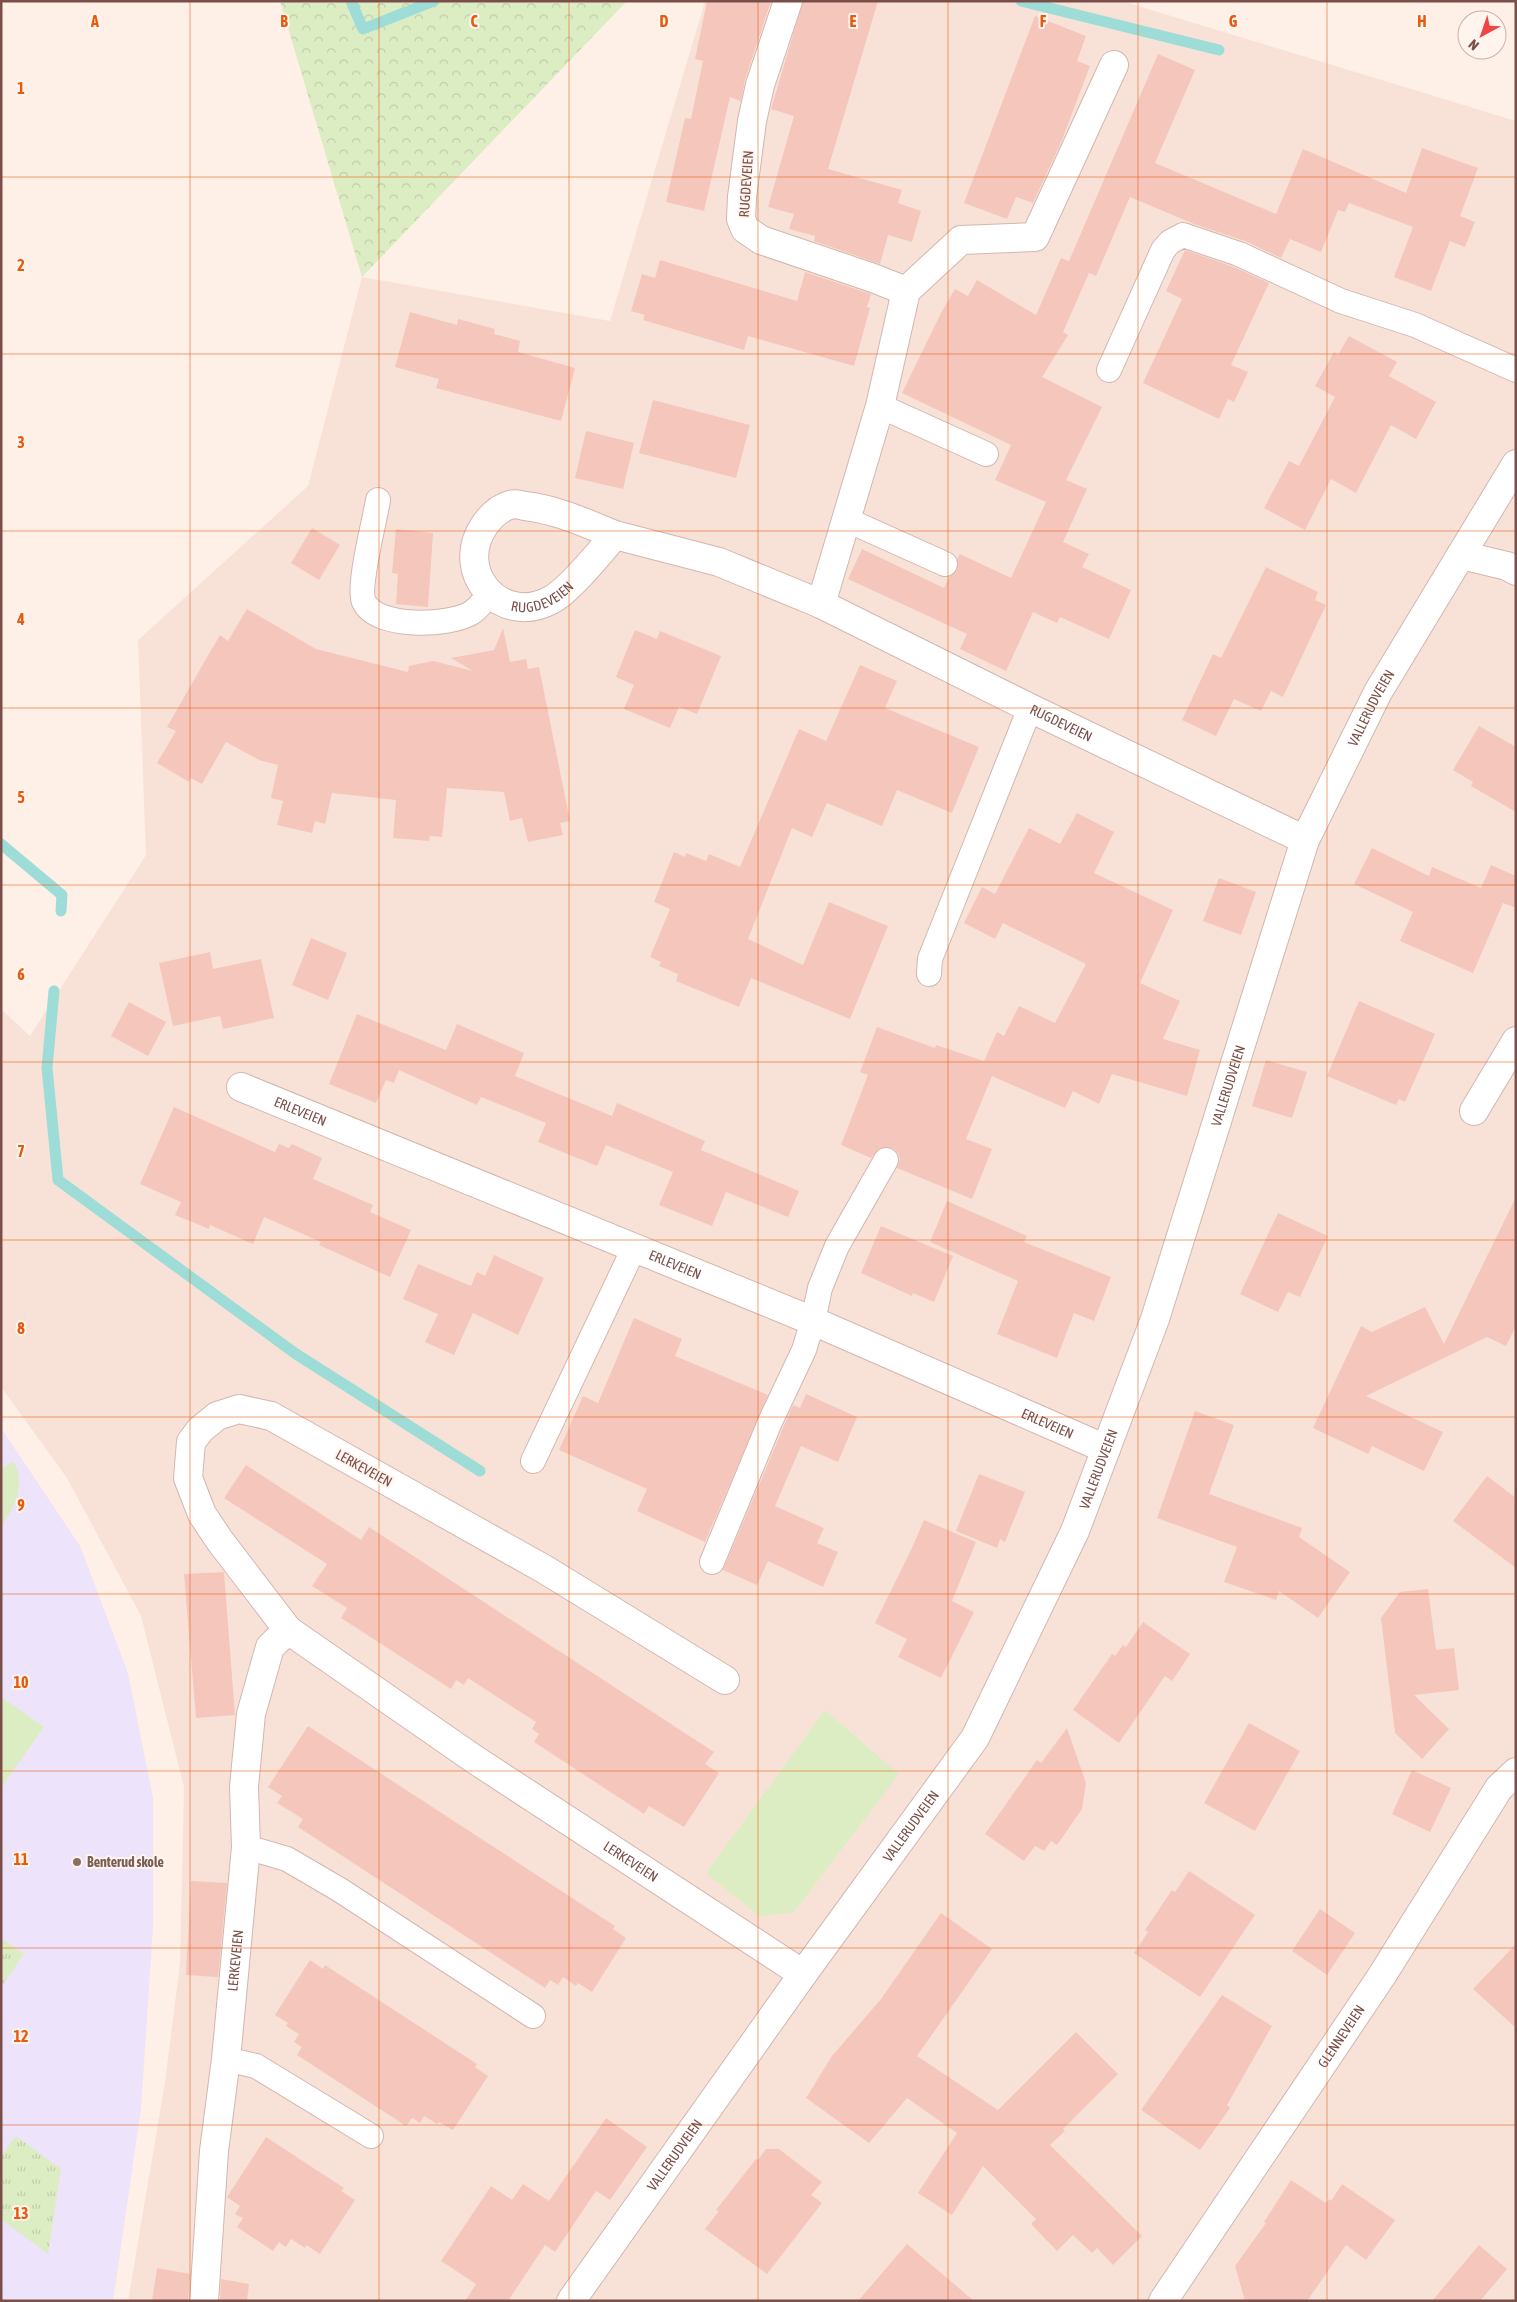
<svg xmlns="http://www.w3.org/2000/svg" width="1517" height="2302" font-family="'Asap Condensed',sans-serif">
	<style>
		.residential { fill: #f8e2d7 }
		.education { fill: #ede3fa }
		.green { fill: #ddedc3 }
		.forest { fill: url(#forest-crowns) }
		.park { fill: url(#park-tufts) }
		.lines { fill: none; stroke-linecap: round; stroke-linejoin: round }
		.stream { stroke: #9edcd8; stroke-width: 11 }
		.building { fill: #f5c6bc }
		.service-casing { stroke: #d3b6ae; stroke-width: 26 }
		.minor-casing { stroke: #d3b6ae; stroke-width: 30 }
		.service { stroke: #fff; stroke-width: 24 }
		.minor { stroke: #fff; stroke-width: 28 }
		.grid { fill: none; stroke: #e8590c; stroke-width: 1; stroke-opacity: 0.55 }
		.education-dot { fill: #8d6e63; stroke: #fff5ee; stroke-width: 2 }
		.labels { text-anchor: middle; stroke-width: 4; stroke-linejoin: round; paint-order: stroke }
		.street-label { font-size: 14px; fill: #7a4f49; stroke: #fff5ee }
		.education-label { font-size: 14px; font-weight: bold; fill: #785e54; stroke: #fff5ee; text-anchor: start }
		.grid-label { font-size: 16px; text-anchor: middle; font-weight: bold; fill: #e8590c; stroke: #fff5ee; stroke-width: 4; stroke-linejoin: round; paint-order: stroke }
	</style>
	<defs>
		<pattern id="forest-crowns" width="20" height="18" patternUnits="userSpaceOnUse" patternTransform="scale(1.25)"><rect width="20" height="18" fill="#ddedc3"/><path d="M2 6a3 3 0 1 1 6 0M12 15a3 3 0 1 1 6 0" fill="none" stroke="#c1cda9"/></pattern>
		<pattern id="park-tufts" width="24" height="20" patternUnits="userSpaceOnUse" patternTransform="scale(1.25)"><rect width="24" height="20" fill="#ddedc3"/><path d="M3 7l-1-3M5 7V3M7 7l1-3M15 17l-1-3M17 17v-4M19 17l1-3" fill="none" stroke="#c1cda9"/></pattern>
	</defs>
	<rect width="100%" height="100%" fill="#fef0e6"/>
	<path class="residential" d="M 705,1 L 1122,1 L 1516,121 L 1516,2301 L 128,2301 L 165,2082 L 180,1963 L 184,1787 L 141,1616 L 67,1478 L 1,1387 L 1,1009 L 30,1036 L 146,855 L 138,640 L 308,486 L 362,277 L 610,321 Z"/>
	<path class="education" d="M 1,1428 L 80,1546 L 128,1673 L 153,1798 L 153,1927 L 141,2109 L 113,2301 L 1,2301 Z"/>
	<path class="green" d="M 14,1462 C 26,1485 15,1507 1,1526 L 1,1471 L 6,1465 Z
		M 1,1697 L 44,1727 L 1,1788 Z
		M 825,1710 L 899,1774 L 794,1912 L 760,1917 L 706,1873 Z"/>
	<path class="forest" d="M 280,1 L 627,1 L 362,277 Z"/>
	<path class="park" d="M 1,1938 L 24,1954 L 1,1987 Z
		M 16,2136 L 61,2169 L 48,2254 L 1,2219 L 1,2156 Z"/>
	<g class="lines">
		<path class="stream" d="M 351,1 L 363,29 L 434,1
			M 1021,1 L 1219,50
			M 1,844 L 62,895 L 61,911
			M 54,991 L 47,1068 L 58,1180 L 296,1354 L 480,1471"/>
	</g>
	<path class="building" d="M 707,1 L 771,1 L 745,80 L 741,101 L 730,97 L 704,211 L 666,202 L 685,118 L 691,119 L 703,61 L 695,59 Z
		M 803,1 L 878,1 L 828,169 L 902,190 L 898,203 L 921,211 L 912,242 L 888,235 L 880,264 L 814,241 L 815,236 L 789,229 L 794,214 L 768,207 L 794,116 L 771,109 Z
		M 1035,16 L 1086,36 L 1077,61 L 1090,66 L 1062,140 L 1033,203 L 1016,197 L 1007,219 L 964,203 Z
		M 1158,54 L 1195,70 L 1155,163 L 1276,214 L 1303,149 L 1406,193 L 1422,148 L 1478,168 L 1460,216 L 1475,222 L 1465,247 L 1450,241 L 1431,291 L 1394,277 L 1413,227 L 1349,203 L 1345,212 L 1338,210 L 1321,252 L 1290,239 L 1281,258 L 1245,241 L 1194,224 L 1130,197 L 1096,276 L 1089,273 L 1063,332 L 1068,335 L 1042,377 L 1102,407 L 1066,480 L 1087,489 L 1063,542 L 1089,554 L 1082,567 L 1131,590 L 1109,639 L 1060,617 L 1057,623 L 1033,612 L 1006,671 L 960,649 L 967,634 L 848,579 L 862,549 L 944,588 L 949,577 L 957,570 L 957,559 L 960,554 L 1011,578 L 1046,502 L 995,480 L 1011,445 L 902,393 L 941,313 L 955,289 L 968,296 L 977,280 L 1036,315 L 1061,258 L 1069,261 Z
		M 1185,250 L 1234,267 L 1269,283 L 1231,365 L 1248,372 L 1234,402 L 1228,399 L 1219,419 L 1143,383 L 1182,299 L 1166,291 Z
		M 660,260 L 797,301 L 805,272 L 871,294 L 867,307 L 870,308 L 854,366 L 748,336 L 744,350 L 643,320 L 645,315 L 631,311 L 642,274 L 655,278 Z
		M 410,312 L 457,325 L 458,319 L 495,329 L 494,334 L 520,341 L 518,352 L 575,368 L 561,421 L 436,388 L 439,379 L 395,367 Z
		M 1349,336 L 1397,362 L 1389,376 L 1436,402 L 1416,439 L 1391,425 L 1356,493 L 1331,479 L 1305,530 L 1264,508 L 1289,461 L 1299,466 L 1335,397 L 1315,386 L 1334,352 L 1338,355 Z
		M 653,400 L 750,425 L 736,478 L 639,453 Z
		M 586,431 L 634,443 L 623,489 L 575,478 Z
		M 312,528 L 340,545 L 319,580 L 291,563 Z
		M 396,529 L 433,533 L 428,607 L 396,604 L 398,574 L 392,573 Z
		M 1266,567 L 1318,592 L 1315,600 L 1326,605 L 1283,697 L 1271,691 L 1261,711 L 1234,699 L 1216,736 L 1182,720 L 1213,654 L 1221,658 Z
		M 247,609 L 316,649 L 408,672 L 409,666 L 433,661 L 473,671 L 451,658 L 494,650 L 503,628 L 510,662 L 526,659 L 528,669 L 539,667 L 570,821 L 560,823 L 563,835 L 528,842 L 522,818 L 510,821 L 504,792 L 447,788 L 442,837 L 430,836 L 429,841 L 393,838 L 396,800 L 332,793 L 325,824 L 315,821 L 312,833 L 277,825 L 283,801 L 271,798 L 278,765 L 259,760 L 226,742 L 202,784 L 191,778 L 189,782 L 157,763 L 176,731 L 167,727 L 206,659 L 220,635 L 228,641 Z
		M 635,630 L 657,639 L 660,631 L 721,656 L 697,714 L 679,707 L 670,728 L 624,709 L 634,685 L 616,677 Z
		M 860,665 L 897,681 L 885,708 L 979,747 L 952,813 L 897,790 L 882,826 L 827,803 L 812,837 L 792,828 L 748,939 L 803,965 L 829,902 L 888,926 L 850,1019 L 751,978 L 739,1007 L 676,981 L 678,974 L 659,966 L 661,962 L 650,957 L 670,909 L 654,902 L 674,852 L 685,857 L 686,853 L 706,861 L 709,854 L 740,867 L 799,729 L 826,741 Z
		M 1479,726 L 1516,747 L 1516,812 L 1471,786 L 1473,782 L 1453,770 Z
		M 1077,813 L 1114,832 L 1094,873 L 1173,910 L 1140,983 L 1180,1001 L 1163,1039 L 1200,1050 L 1187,1096 L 1112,1074 L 1099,1104 L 1073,1091 L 1065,1108 L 992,1076 L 966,1139 L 992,1149 L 972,1199 L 897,1168 L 900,1159 L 898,1153 L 892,1148 L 880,1148 L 871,1158 L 841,1145 L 868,1075 L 860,1072 L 877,1027 L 935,1048 L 936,1045 L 984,1061 L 997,1032 L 1004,1036 L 1019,1006 L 1055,1023 L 1086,964 L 1003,923 L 995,939 L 964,923 L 982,887 L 995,894 L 1029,828 L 1060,844 Z
		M 1372,848 L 1429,876 L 1432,867 L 1481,888 L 1491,865 L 1516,876 L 1516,908 L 1503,903 L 1473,973 L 1400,941 L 1413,912 L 1354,884 Z
		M 1219,878 L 1256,892 L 1241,935 L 1203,921 Z
		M 311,938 L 347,953 L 328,1000 L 292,985 Z
		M 210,952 L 213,969 L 261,959 L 274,1018 L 223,1029 L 220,1016 L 173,1026 L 159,963 Z
		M 1359,1001 L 1435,1034 L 1405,1102 L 1399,1099 L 1396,1105 L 1327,1076 Z
		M 129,1002 L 166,1022 L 148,1056 L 111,1036 Z
		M 357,1014 L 446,1050 L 457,1024 L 524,1053 L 515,1076 L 612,1116 L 617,1103 L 705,1141 L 701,1150 L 799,1191 L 788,1217 L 726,1192 L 712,1226 L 659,1205 L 673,1172 L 606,1145 L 597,1166 L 538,1142 L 546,1123 L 481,1097 L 477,1105 L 399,1070 L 394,1083 L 386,1080 L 376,1103 L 329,1084 Z
		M 1266,1060 L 1307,1072 L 1292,1118 L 1252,1106 Z
		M 174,1107 L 275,1152 L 279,1144 L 289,1148 L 292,1144 L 322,1158 L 313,1179 L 373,1205 L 370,1212 L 411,1230 L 390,1277 L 319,1245 L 321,1242 L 264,1217 L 253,1244 L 210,1225 L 209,1229 L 175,1215 L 181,1202 L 140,1184 Z
		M 1516,1197 L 1516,1326 L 1506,1346 L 1487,1337 L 1366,1396 L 1443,1432 L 1424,1471 L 1372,1446 L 1368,1454 L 1313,1428 L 1361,1326 L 1372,1332 L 1425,1307 L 1444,1344 Z
		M 947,1201 L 1027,1236 L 1024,1242 L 1111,1277 L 1094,1321 L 1074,1313 L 1057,1358 L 997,1334 L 1018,1281 L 930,1242 Z
		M 1278,1213 L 1328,1236 L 1300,1297 L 1288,1292 L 1278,1312 L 1240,1294 Z
		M 881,1226 L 953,1256 L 934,1302 L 913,1293 L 912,1296 L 861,1273 Z
		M 494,1255 L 544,1278 L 518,1335 L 473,1313 L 454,1355 L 425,1342 L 438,1314 L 403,1299 L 418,1264 L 471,1286 L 477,1272 L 485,1276 Z
		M 634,1318 L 682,1339 L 675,1356 L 768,1395 L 705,1542 L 637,1511 L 647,1489 L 559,1450 L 583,1396 L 598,1403 Z
		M 806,1394 L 857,1417 L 838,1462 L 801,1446 L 775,1506 L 824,1528 L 817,1543 L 838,1552 L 823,1587 L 768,1561 L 757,1585 L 723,1570 L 783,1428 L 793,1405 L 800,1408 Z
		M 1195,1411 L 1234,1425 L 1209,1494 L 1302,1528 L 1299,1537 L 1350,1572 L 1318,1618 L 1279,1591 L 1276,1600 L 1224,1582 L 1237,1547 L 1157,1518 Z
		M 246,1465 L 361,1540 L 369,1527 L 714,1752 L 705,1764 L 719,1773 L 684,1827 L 649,1806 L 644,1814 L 534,1742 L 539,1734 L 532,1729 L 536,1722 L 468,1678 L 464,1685 L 456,1680 L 451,1689 L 341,1618 L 347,1608 L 312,1586 L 327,1564 L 224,1498 Z
		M 979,1474 L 1025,1492 L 1005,1542 L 1000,1539 L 997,1548 L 956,1531 Z
		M 1487,1476 L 1516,1498 L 1516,1568 L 1453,1521 Z
		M 924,1520 L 976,1542 L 952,1601 L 974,1612 L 941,1678 L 898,1657 L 907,1639 L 875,1623 L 911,1550 Z
		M 224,1572 L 235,1715 L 196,1718 L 184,1574 Z
		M 1428,1589 L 1436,1650 L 1454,1648 L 1459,1690 L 1414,1695 L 1449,1729 L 1422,1759 L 1395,1733 L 1381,1618 L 1400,1592 Z
		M 1143,1622 L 1190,1654 L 1172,1681 L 1165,1676 L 1119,1743 L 1073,1710 L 1112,1654 L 1115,1656 L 1123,1645 L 1126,1647 Z
		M 1249,1723 L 1300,1751 L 1255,1831 L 1204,1803 Z
		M 308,1726 L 615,1926 L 613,1929 L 626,1938 L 592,1992 L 578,1983 L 576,1986 L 563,1977 L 558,1985 L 550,1980 L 545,1988 L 298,1827 L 303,1819 L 277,1803 L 282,1796 L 268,1787 Z
		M 1067,1728 L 1086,1783 L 1082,1809 L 1057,1845 L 1051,1841 L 1044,1851 L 1035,1846 L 1024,1861 L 985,1834 L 1037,1760 L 1041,1763 Z
		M 1412,1770 L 1451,1788 L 1430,1832 L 1392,1814 Z
		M 1189,1871 L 1255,1915 L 1200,1997 L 1134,1953 L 1148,1932 L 1145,1930 L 1172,1890 L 1175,1892 Z
		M 191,1881 L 227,1883 L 218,1977 L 186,1975 Z
		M 1320,1909 L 1355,1933 L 1327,1975 L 1292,1951 Z
		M 941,1913 L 992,1949 L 917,2056 L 998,2110 L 1076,2032 L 1118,2074 L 1063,2129 L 1065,2131 L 1050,2145 L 1142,2236 L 1113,2265 L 1097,2248 L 1092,2253 L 1073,2235 L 1057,2251 L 1031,2224 L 1036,2219 L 983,2166 L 952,2215 L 918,2193 L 957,2133 L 907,2098 L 869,2143 L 806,2098 L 832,2056 L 881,1999 Z
		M 1516,1944 L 1516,2028 L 1473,1989 Z
		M 310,1960 L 323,1969 L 325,1965 L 477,2064 L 475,2067 L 488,2076 L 453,2130 L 439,2122 L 437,2124 L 424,2116 L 420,2123 L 412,2118 L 406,2126 L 297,2055 L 302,2047 L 294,2042 L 299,2034 L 286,2026 L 288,2023 L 275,2015 Z
		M 1222,1995 L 1272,2026 L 1227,2105 L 1230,2108 L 1200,2150 L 1141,2110 Z
		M 606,2118 L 647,2147 L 610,2200 L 596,2191 L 555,2252 L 545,2245 L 508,2301 L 465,2301 L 476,2284 L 441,2261 L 491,2186 L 512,2200 L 523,2184 L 549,2201 Z
		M 266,2137 L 344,2188 L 341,2191 L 355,2200 L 320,2254 L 306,2245 L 305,2248 L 291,2239 L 286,2247 L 279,2242 L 273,2251 L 237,2227 L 243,2218 L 235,2214 L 240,2206 L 227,2197 Z
		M 766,2149 L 779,2149 L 822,2182 L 811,2195 L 822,2203 L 767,2274 L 705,2229 L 719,2211 L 716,2210 L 756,2159 L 758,2160 Z
		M 1291,2180 L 1326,2203 L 1329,2199 L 1331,2201 L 1342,2184 L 1395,2220 L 1366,2260 L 1346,2245 L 1307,2301 L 1245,2301 L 1235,2266 L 1266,2223 L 1264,2222 Z
		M 907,2244 L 974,2301 L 858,2301 Z
		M 1479,2245 L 1507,2269 L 1480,2301 L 1432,2301 Z
		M 157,2268 L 190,2274 L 188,2301 L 152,2301 Z
		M 221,2279 L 249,2284 L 247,2301 L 220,2301 Z"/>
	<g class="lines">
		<defs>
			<path id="service" d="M 1109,370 L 1163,250 L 1170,242 L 1183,235 L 1239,254 L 1341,301 L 1415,325 L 1516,370
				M 880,406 L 986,454
				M 378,500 C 375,520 357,587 364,602 C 377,629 449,626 471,613 C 478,609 484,600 490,594
				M 845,519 L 945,564
				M 929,974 L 930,959 L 1030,708
				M 533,1461 L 634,1248
				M 712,1562 L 770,1422 L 804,1350 L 813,1321 L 820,1288 L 837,1246 L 886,1160
				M 246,1847 L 287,1859 L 340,1890 L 533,2016
				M 226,2059 L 256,2066 L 371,2136"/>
			<g id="minor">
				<path d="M 788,1 L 760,85 L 752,121 L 742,197 L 741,219 L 745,229 L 761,240 L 873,278 L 906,291"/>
				<path id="s1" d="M 615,535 C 585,523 558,510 525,506 C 520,505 514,503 510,505 C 499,508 490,517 484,526 C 453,572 501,627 551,600 C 570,590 600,552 615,535 L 719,562 L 821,604 L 1030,708 L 1305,840"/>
				<path d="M 1461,555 L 1507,566 L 1516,571"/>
				<path d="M 821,604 L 880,406 L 906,291 L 961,240 L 1035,237 L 1114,65"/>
				<path id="s2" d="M 241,1087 L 813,1321 L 1106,1449"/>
				<path d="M 1474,1111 L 1516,1041"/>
				<path id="s3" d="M 725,1680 L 544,1569 L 271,1416 L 239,1409 L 217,1416 L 200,1430 L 191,1442 L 188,1478 L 202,1514 L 220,1541 L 288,1630 L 474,1759 L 803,1974"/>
				<path id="s4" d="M 204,2301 L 214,2151 L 226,2059 L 246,1847 L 244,1787 L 251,1714 L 270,1647 L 288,1630"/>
				<path id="s5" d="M 571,2301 L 803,1974 L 975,1738 L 1075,1531 L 1155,1319 L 1305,840 L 1378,692 L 1516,464"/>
				<path id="s6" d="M 1163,2301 L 1381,1977 L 1499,1788 L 1516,1772"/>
			</g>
		</defs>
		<use href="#service" class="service-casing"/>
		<use href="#minor" class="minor-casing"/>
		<use href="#service" class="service"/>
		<use href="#minor" class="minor"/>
	</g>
	<path class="grid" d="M 190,1 L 190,2301M 379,1 L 379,2301M 569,1 L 569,2301M 758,1 L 758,2301M 948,1 L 948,2301M 1138,1 L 1138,2301M 1327,1 L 1327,2301M 1,177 L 1516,177M 1,354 L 1516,354M 1,531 L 1516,531M 1,708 L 1516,708M 1,885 L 1516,885M 1,1062 L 1516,1062M 1,1240 L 1516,1240M 1,1417 L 1516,1417M 1,1594 L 1516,1594M 1,1771 L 1516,1771M 1,1948 L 1516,1948M 1,2125 L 1516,2125"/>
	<circle class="education-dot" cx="77" cy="1862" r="5"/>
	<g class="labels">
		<g class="street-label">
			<text transform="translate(746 184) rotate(-86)" y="5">RUGDEVEIEN</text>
			<text dy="5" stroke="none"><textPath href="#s1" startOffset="276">RUGDEVEIEN</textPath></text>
			<text dy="5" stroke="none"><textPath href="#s5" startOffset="1799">VALLERUDVEIEN</textPath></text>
			<text dy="5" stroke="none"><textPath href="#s1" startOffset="861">RUGDEVEIEN</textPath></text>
			<text dy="5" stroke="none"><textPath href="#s5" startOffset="1394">VALLERUDVEIEN</textPath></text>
			<text dy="5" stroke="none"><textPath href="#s2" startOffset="64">ERLEVEIEN</textPath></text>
			<text dy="5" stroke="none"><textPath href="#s2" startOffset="469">ERLEVEIEN</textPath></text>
			<text dy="5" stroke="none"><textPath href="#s2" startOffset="874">ERLEVEIEN</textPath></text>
			<text transform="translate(364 1468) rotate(29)" y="5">LERKEVEIEN</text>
			<text dy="5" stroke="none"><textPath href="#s5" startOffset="989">VALLERUDVEIEN</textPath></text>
			<text dy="5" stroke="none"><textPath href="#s5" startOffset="584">VALLERUDVEIEN</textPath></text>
			<text dy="5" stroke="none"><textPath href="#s3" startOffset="1251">LERKEVEIEN</textPath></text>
			<text dy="5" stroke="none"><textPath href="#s4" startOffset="342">LERKEVEIEN</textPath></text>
			<text dy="5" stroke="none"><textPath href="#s6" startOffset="319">GLENNEVEIEN</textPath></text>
			<text dy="5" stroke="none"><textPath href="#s5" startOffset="179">VALLERUDVEIEN</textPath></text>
		</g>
		<g class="education-label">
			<text x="87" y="1867">Benterud skole</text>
		</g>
	</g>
	<g class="grid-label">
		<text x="95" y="27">A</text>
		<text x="284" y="27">B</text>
		<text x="474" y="27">C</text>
		<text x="664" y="27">D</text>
		<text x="853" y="27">E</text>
		<text x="1043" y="27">F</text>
		<text x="1233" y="27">G</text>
		<text x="1422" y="27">H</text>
		<text x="21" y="94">1</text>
		<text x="21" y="271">2</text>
		<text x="21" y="448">3</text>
		<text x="21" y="625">4</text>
		<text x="21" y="803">5</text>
		<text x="21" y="980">6</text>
		<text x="21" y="1157">7</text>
		<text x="21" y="1334">8</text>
		<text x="21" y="1511">9</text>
		<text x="21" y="1688">10</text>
		<text x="21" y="1865">11</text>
		<text x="21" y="2042">12</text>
		<text x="21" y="2219">13</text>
	</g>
	<rect width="1517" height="2302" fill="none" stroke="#7a4f49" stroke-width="5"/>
	<g transform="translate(1482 35) rotate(220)"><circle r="24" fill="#fff5ee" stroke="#cab3ac"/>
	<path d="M0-4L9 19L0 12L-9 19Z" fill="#ef4544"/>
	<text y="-8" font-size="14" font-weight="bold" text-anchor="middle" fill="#7a4f49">N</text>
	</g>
</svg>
